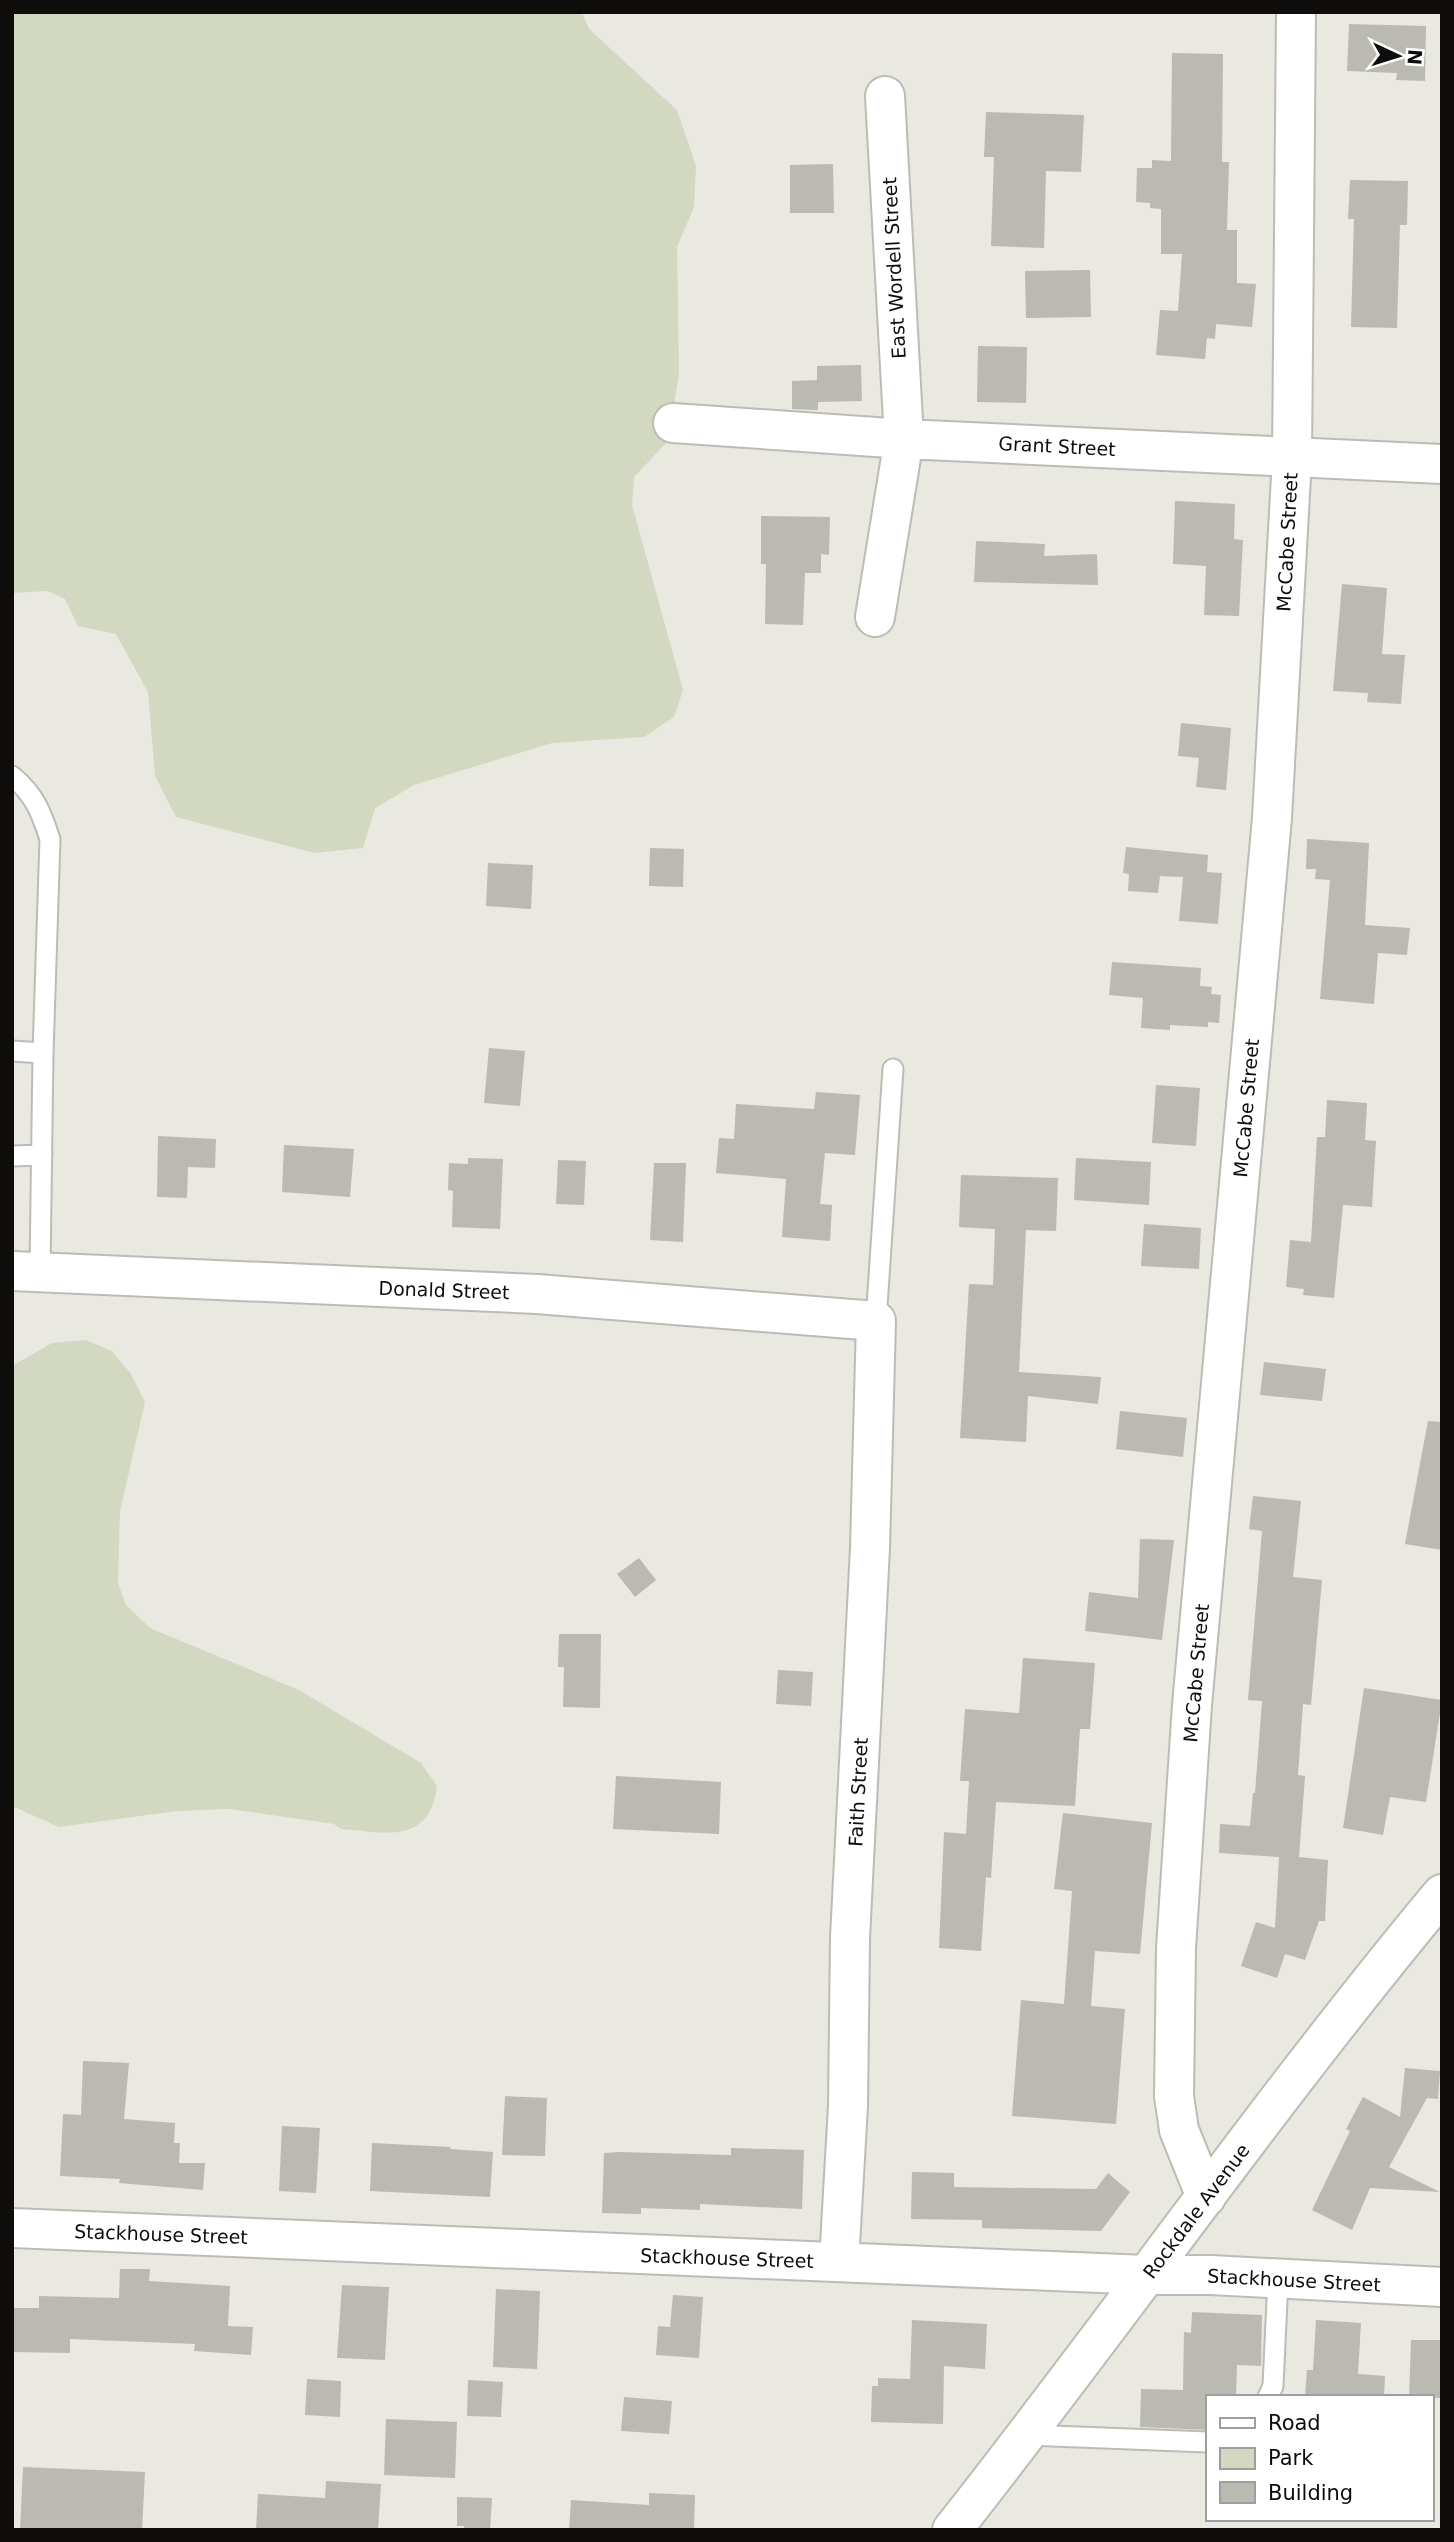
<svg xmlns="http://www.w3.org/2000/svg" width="1454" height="2542" font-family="'DejaVu Sans',sans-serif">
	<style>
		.green { fill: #d2d9c0 }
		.building { fill: #bab9b2 }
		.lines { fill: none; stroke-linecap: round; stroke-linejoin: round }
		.service-casing { stroke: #bdbcb4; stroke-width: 23 }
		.minor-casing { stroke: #bdbcb4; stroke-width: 42 }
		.secondary-casing { stroke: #bdbcb4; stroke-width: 42 }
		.service { stroke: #fff; stroke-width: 19 }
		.minor { stroke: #fff; stroke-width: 38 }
		.secondary { stroke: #fff; stroke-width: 38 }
		.labels { text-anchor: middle; stroke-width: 6; stroke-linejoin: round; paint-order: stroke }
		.street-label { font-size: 19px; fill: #0e0d0b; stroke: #fff }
	</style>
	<rect width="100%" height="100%" fill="#e9e8e1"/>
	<path class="green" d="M 12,12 L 582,12 L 589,29 L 677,110 L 696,166 L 694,207 L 677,247 L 679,372 L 669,440 L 634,477 L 632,505 L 683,690 L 674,717 L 644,737 L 552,743 L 414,785 L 375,808 L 363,848 L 315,853 L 176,817 L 155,776 L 148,692 L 116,634 L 78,626 L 65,599 L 48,591 L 12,593 Z
		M 86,1340 L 112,1351 L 131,1374 L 145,1402 L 120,1511 L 118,1583 L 126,1605 L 150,1628 L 299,1690 L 421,1763 L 437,1786 C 429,1846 386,1832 341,1829 L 334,1824 L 229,1809 L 177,1811 L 59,1827 L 12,1806 L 12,1366 L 52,1343 Z"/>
	<path class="building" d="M 1349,24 L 1426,26 L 1425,81 L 1396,80 L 1397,73 L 1347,71 Z
		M 1172,53 L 1223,54 L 1222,162 L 1229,162 L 1227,230 L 1237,230 L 1237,283 L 1256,284 L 1252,327 L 1216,324 L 1215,339 L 1207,338 L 1205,359 L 1156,355 L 1160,310 L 1178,311 L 1182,254 L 1161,254 L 1161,209 L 1150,208 L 1150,203 L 1136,202 L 1137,168 L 1152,168 L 1152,160 L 1171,161 Z
		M 986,112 L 1084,115 L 1081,172 L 1046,171 L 1044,248 L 991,246 L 994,157 L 984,157 Z
		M 833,164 L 834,213 L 790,213 L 790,165 Z
		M 1350,180 L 1408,181 L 1407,225 L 1400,225 L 1397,328 L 1351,327 L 1354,219 L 1348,219 Z
		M 1090,270 L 1091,317 L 1026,318 L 1025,271 Z
		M 978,346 L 1027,347 L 1026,403 L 977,402 Z
		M 861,365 L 862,401 L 818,402 L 818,410 L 792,409 L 792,381 L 817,380 L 817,366 Z
		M 1175,501 L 1235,504 L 1234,539 L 1243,540 L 1239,616 L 1204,615 L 1206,566 L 1173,564 Z
		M 761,516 L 830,517 L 829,555 L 821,554 L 821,573 L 805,573 L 803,625 L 765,624 L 766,564 L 761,564 Z
		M 976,541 L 1045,544 L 1044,556 L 1097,554 L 1098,585 L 974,582 Z
		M 1342,584 L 1387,588 L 1382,654 L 1405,655 L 1401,704 L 1367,702 L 1368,693 L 1333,691 Z
		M 1181,723 L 1231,728 L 1226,790 L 1196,787 L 1199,758 L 1178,756 Z
		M 1307,839 L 1369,843 L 1365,925 L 1410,928 L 1407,955 L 1378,953 L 1374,1004 L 1320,999 L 1330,880 L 1315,879 L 1316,869 L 1306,869 Z
		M 1126,847 L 1208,855 L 1207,872 L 1222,873 L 1218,924 L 1179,921 L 1183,877 L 1160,876 L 1158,893 L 1128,891 L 1129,874 L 1123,873 Z
		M 650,848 L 684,849 L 683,887 L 649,886 Z
		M 488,863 L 533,865 L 531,909 L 486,906 Z
		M 1112,962 L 1201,968 L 1200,986 L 1212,987 L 1211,994 L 1221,995 L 1219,1023 L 1208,1022 L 1208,1027 L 1170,1025 L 1170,1030 L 1141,1028 L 1143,998 L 1109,995 Z
		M 489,1048 L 525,1051 L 520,1106 L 484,1103 Z
		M 1156,1085 L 1200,1088 L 1196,1146 L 1152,1143 Z
		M 816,1092 L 860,1095 L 855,1155 L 825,1153 L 820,1204 L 832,1205 L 830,1241 L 782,1237 L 786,1179 L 716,1173 L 719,1138 L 734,1139 L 736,1104 L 814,1109 Z
		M 1327,1100 L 1367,1103 L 1365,1140 L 1376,1141 L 1372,1207 L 1343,1205 L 1334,1298 L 1303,1295 L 1304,1289 L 1286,1287 L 1290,1240 L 1311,1242 L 1317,1137 L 1325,1137 Z
		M 158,1136 L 216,1139 L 215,1168 L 188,1167 L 187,1198 L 157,1197 Z
		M 284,1145 L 354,1149 L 350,1197 L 282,1192 Z
		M 468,1158 L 503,1159 L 500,1229 L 452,1227 L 453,1191 L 448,1190 L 449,1163 L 468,1164 Z
		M 1076,1158 L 1151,1162 L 1149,1205 L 1074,1200 Z
		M 558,1160 L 586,1161 L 584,1205 L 556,1204 Z
		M 654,1163 L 686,1163 L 683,1242 L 650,1240 Z
		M 961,1175 L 1058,1178 L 1056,1231 L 1026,1230 L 1019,1372 L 1101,1377 L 1098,1404 L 1028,1396 L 1026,1442 L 960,1438 L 969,1284 L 993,1285 L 995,1229 L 959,1227 Z
		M 1144,1224 L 1201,1228 L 1199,1269 L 1141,1266 Z
		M 1264,1362 L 1326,1369 L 1322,1401 L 1260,1395 Z
		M 1120,1411 L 1187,1418 L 1183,1457 L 1116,1449 Z
		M 1428,1421 L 1442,1422 L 1442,1550 L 1405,1544 Z
		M 1253,1496 L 1301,1501 L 1293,1577 L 1322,1580 L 1311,1705 L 1303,1704 L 1298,1775 L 1305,1776 L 1299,1857 L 1328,1860 L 1325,1921 L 1319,1921 L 1305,1960 L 1285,1954 L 1277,1978 L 1241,1966 L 1256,1922 L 1275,1928 L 1279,1857 L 1219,1853 L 1220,1824 L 1250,1826 L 1253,1793 L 1255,1793 L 1262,1701 L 1248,1700 L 1262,1531 L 1249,1529 Z
		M 1140,1539 L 1174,1540 L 1162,1640 L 1085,1631 L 1089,1592 L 1138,1598 Z
		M 639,1558 L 656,1580 L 635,1597 L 617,1574 Z
		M 559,1634 L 601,1634 L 600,1708 L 563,1707 L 564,1667 L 558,1667 Z
		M 1023,1658 L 1095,1663 L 1090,1729 L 1080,1729 L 1075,1806 L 996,1802 L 991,1878 L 986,1877 L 981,1951 L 939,1948 L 944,1832 L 966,1834 L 969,1781 L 960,1781 L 965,1709 L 1019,1713 Z
		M 778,1670 L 813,1672 L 811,1706 L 776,1704 Z
		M 1364,1688 L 1442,1700 L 1426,1802 L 1390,1797 L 1383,1835 L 1343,1828 Z
		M 616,1776 L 721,1782 L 719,1834 L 613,1829 Z
		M 1063,1813 L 1152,1823 L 1140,1954 L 1095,1951 L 1091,2006 L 1125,2009 L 1116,2124 L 1012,2116 L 1021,2000 L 1064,2004 L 1072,1891 L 1054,1889 Z
		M 83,2061 L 129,2063 L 124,2119 L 175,2123 L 174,2143 L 180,2143 L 179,2163 L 205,2163 L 203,2190 L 119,2183 L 120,2179 L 60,2176 L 63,2114 L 81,2115 Z
		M 1405,2068 L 1440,2071 L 1438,2099 L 1427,2098 L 1389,2167 L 1440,2192 L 1370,2188 L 1352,2230 L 1312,2210 L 1350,2131 L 1346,2129 L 1363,2097 L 1400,2117 Z
		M 505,2096 L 547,2098 L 545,2156 L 502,2155 Z
		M 282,2126 L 320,2128 L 316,2193 L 279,2191 Z
		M 372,2143 L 451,2147 L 450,2149 L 493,2152 L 490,2197 L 370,2191 Z
		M 731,2148 L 804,2150 L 802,2209 L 700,2204 L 700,2210 L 641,2208 L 641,2214 L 602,2213 L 604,2153 L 619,2152 L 731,2155 Z
		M 912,2172 L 954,2173 L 954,2187 L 1096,2189 L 1108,2173 L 1130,2192 L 1101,2231 L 982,2228 L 982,2220 L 911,2219 Z
		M 120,2269 L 150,2269 L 149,2281 L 230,2286 L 228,2326 L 253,2327 L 251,2355 L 194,2351 L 195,2344 L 70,2339 L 70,2353 L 12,2352 L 13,2308 L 39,2308 L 39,2296 L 119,2298 Z
		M 342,2285 L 389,2287 L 385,2360 L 337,2358 Z
		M 496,2289 L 540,2291 L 537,2369 L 493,2367 Z
		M 673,2295 L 703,2297 L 699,2358 L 656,2355 L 658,2326 L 670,2327 Z
		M 1192,2312 L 1262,2315 L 1261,2366 L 1237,2365 L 1236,2397 L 1207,2397 L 1207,2430 L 1140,2427 L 1141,2389 L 1183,2390 L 1184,2332 L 1191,2333 Z
		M 912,2320 L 987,2324 L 985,2369 L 944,2366 L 943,2424 L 871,2422 L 872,2386 L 878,2386 L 878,2378 L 910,2379 Z
		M 1316,2320 L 1361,2323 L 1358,2374 L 1385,2376 L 1384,2397 L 1305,2397 L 1307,2370 L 1313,2370 Z
		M 1411,2340 L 1442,2340 L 1442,2398 L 1409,2397 Z
		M 307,2379 L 341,2381 L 340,2417 L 305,2415 Z
		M 468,2380 L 503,2382 L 501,2417 L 467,2416 Z
		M 624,2397 L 672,2401 L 669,2434 L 621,2431 Z
		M 386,2419 L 457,2422 L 455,2478 L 384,2475 Z
		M 23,2467 L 145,2472 L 142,2530 L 20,2530 Z
		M 326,2481 L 381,2484 L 378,2530 L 256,2530 L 258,2494 L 325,2498 Z
		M 649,2493 L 695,2495 L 694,2530 L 569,2530 L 571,2500 L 649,2505 Z
		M 457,2497 L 492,2498 L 490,2530 L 464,2530 L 464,2526 L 457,2526 Z"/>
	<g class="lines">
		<defs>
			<path id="service" d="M 12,776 C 35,795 41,812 50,839 L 43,1053 L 40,1272
				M 12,1051 L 43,1053
				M 12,1156 L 42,1155
				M 876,1321 L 893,1069
				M 1268,2397 L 1273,2386 L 1278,2279
				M 1026,2435 L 1207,2442"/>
			<path id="minor" d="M 673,423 L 904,439 L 1442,464
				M 875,617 L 904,439 L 885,96
				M 12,1271 L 537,1294 L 876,1321 L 870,1548 L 850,1938 L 848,2106 L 839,2262
				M 1206,2197 L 1179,2130 L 1174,2096 L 1176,1948 L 1192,1705 L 1272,818 L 1292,458 L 1296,12
				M 12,2228 L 1147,2275 L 1211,2275 L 1442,2287"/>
			<path id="secondary" d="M 952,2530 C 1118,2320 1271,2099 1442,1894"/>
		</defs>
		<use href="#service" class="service-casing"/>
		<use href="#minor" class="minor-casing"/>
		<use href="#secondary" class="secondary-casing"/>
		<use href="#service" class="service"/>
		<use href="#minor" class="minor"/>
		<use href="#secondary" class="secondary"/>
	</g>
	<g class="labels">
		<g class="street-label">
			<text transform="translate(894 268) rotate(-93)" y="7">East Wordell Street</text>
			<text transform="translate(1057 446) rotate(3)" y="7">Grant Street</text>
			<text transform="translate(1287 542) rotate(-87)" y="7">McCabe Street</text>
			<text transform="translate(1246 1108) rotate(-85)" y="7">McCabe Street</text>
			<text transform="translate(444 1290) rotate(2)" y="7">Donald Street</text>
			<text transform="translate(1196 1673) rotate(-85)" y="7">McCabe Street</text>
			<text transform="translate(858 1792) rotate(-87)" y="7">Faith Street</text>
			<text transform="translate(1196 2211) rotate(-53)" y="7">Rockdale Avenue</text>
			<text transform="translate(161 2234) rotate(2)" y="7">Stackhouse Street</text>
			<text transform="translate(727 2258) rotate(2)" y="7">Stackhouse Street</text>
			<text transform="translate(1294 2280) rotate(3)" y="7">Stackhouse Street</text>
		</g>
	</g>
	<rect width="1454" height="2542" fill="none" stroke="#0e0d0b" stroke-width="28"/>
	<rect x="1206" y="2395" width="228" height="126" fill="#ffffff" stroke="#9f9e9d" stroke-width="2"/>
	<rect x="1220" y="2418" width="35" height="10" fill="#ffffff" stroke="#9f9e9d" stroke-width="2"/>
	<text x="1268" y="2430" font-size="21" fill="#0e0d0b">Road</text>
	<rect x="1220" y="2448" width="35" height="21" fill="#d2d9c0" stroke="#9f9e9d" stroke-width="2"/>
	<text x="1268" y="2465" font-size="21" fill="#0e0d0b">Park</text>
	<rect x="1220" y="2482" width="35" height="21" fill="#bab9b2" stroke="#9f9e9d" stroke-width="2"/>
	<text x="1268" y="2500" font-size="21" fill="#0e0d0b">Building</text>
	<g transform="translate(1398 56) rotate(94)" stroke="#ffffff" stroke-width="5" paint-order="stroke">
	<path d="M0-5L12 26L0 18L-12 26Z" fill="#0e0d0b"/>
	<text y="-10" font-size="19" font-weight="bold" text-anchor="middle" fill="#0e0d0b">N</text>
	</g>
</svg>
